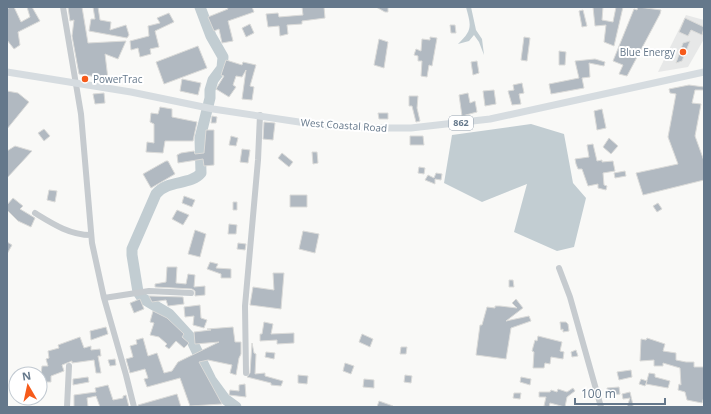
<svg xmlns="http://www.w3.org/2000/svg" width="711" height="414" font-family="'Open Sans',sans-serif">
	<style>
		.built { fill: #e7e8e8 }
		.water { fill: #c2cdd2 }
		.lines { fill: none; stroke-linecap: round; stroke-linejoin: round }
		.river { stroke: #c2cdd2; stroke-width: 11 }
		.building { fill: #b1b9c1; stroke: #dbdbd9 }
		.minor { stroke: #c6cbcf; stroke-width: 6 }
		.major { stroke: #d6dce0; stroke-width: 7 }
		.poi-dot { fill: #f65a1a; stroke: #fff; stroke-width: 1.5 }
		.labels { text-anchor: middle; stroke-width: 4; stroke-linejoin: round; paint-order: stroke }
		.shield { fill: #fff; stroke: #93a0ae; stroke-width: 1 }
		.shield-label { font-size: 9px; font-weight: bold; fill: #65788b }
		.poi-label { font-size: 10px; fill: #65788b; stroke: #fff; text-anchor: end }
		.street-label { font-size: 10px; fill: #65788b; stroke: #fff }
	</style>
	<rect width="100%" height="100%" fill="#f9f9f7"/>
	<path class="built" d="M 686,15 L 704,20 L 704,39 L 688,67 L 658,72 Z"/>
	<path class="water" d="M 466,7 L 471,7 L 476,30 L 482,39 L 484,55 L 479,42 L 474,35 L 469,41 L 458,44 C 473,30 471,26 466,7 Z
		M 531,124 L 564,134 L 573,183 L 586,198 L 574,247 L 557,251 L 514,232 L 527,184 L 482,202 L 444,183 L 452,135 Z"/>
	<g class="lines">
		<path class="river" d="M 200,7 L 211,36 L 223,57 L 222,68 L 213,80 L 210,90 L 210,98 L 200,138 L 201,173 C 190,186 168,179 156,194 L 132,249 L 132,255 L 138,292 L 142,298 L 169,314 L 190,337 L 211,380 L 225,399 L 236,407"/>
	</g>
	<path class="building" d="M 10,7 L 14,7 L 21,22 L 30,17 L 27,7 L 32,7 L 40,21 L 18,32 L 20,45 L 14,49 L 7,40 L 7,9 Z
		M 68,7 L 82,7 L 88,43 L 126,41 L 118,59 L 105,54 L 108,79 L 79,74 L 72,36 L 74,20 L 70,21 Z
		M 93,7 L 98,7 L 100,20 L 111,22 L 110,30 L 126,25 L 129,35 L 127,38 L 89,31 L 91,19 L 95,19 Z
		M 227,7 L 252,7 L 254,12 L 228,21 L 233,41 L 222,43 L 219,29 L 214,31 L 208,17 L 228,9 Z
		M 302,7 L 324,7 L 325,18 L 302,21 L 302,24 L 287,25 L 288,34 L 280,36 L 279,26 L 268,27 L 266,14 L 278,13 L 279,17 L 303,15 Z
		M 376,7 L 388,7 L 388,12 L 385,12 Z
		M 593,7 L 603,7 L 602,20 L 613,22 L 616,7 L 623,7 L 614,46 L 604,42 L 606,25 L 595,26 Z
		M 638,7 L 661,10 L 660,14 L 627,76 L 619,74 L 623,65 L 613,61 L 634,9 L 637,10 Z
		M 583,10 L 587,26 L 582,27 L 579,11 Z
		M 169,13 L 174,22 L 155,31 L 159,47 L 150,49 L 151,54 L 140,57 L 138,48 L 131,50 L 130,41 L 149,36 L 148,26 L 160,23 L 157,18 Z
		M 685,18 L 704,27 L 702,35 L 691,30 L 688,36 L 679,32 Z
		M 250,24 L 254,33 L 246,37 L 242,28 Z
		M 450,25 L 455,25 L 456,33 L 451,33 Z
		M 430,37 L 437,38 L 432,66 L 429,65 L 427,77 L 421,76 L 422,61 L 418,61 L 418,56 L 414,55 L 416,49 L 421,51 L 422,39 L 430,40 Z
		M 524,37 L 530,38 L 527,61 L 521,60 Z
		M 379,39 L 388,42 L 384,68 L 374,65 Z
		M 690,41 L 682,61 L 676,63 L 683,43 Z
		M 198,46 L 207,68 L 164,84 L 156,62 Z
		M 559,51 L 566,52 L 565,65 L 559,65 Z
		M 595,59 L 605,62 L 604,66 L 589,63 L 590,77 L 582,78 L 584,88 L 551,94 L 549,84 L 579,78 L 575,61 Z
		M 226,60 L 242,65 L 243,62 L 256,65 L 250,86 L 254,87 L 252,100 L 242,99 L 246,70 L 242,77 L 236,76 L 233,85 L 236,87 L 229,97 L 216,89 L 224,76 L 221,75 Z
		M 477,61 L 479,73 L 473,75 L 471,62 Z
		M 182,79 L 201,83 L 198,95 L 180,91 Z
		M 522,83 L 524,93 L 519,94 L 521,104 L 512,105 L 508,91 L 514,90 L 513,85 Z
		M 689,85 L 704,87 L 704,90 L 695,90 L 692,103 L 701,104 L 695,136 L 704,161 L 704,180 L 643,195 L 636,173 L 678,164 L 668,137 L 676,94 L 670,93 L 669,89 Z
		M 494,90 L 496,104 L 485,106 L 483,91 Z
		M 7,91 L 18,93 L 29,102 L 7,129 Z
		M 104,93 L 105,103 L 95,104 L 93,94 Z
		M 468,93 L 470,103 L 475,101 L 477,112 L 462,116 L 459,95 Z
		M 409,96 L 418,96 L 417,108 L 420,121 L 416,122 L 412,106 L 409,106 Z
		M 160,107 L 172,109 L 172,117 L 197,122 L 193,141 L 165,141 L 163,153 L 146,152 L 147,142 L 154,143 L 154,124 L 150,122 L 151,113 L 158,114 Z
		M 602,109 L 606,128 L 597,130 L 594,111 Z
		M 378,113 L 388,113 L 388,119 L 379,119 Z
		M 212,116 L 217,117 L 216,123 L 211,123 Z
		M 264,122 L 275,123 L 273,140 L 263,139 Z
		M 44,129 L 50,136 L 44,141 L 38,133 Z
		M 206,130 L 214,130 L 214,165 L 204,166 L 203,159 L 178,163 L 177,155 L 181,153 L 194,151 L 195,154 L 204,153 Z
		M 231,136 L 238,138 L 236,146 L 229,145 Z
		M 410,136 L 423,136 L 424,145 L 410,145 Z
		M 609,138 L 618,146 L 611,154 L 603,147 Z
		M 593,144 L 597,161 L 602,160 L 602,162 L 613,161 L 615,171 L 603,173 L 604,185 L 607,186 L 606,190 L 598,188 L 598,184 L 588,186 L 582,169 L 578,169 L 576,164 L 575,159 L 589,157 L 587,145 Z
		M 15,146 L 32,151 L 7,178 L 7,151 Z
		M 242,149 L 250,150 L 248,163 L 240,162 Z
		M 312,152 L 317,152 L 318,163 L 313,164 Z
		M 282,153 L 293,162 L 289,167 L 278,158 Z
		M 166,161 L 168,161 L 175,174 L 151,188 L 143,174 Z
		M 419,167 L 425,168 L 424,174 L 418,173 Z
		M 625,171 L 626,176 L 615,178 L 614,173 Z
		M 436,173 L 442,174 L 441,180 L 435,179 L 435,184 L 425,180 L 428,175 L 434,178 Z
		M 49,190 L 57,191 L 55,202 L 47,200 Z
		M 290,195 L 307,195 L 307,207 L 290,207 Z
		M 184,196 L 195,200 L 192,207 L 182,203 Z
		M 13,198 L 23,206 L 20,209 L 35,218 L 31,227 L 18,221 L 7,210 L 7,205 Z
		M 233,202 L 237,202 L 237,210 L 233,210 Z
		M 658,203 L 662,209 L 657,212 L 653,206 Z
		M 177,210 L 189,215 L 183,225 L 172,219 Z
		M 229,224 L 237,225 L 236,234 L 228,234 Z
		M 195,230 L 206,234 L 200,257 L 188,254 Z
		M 303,231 L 319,234 L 315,253 L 299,249 Z
		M 7,242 L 12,245 L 7,254 Z
		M 238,243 L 246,244 L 245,250 L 237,249 Z
		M 210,262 L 218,264 L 216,268 L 231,269 L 231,278 L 221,278 L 221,274 L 207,269 Z
		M 167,267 L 177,267 L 176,283 L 186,284 L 188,274 L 195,275 L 194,287 L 205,286 L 205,295 L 195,296 L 195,291 L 192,289 L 155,287 L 155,284 L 166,282 Z
		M 273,273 L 284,273 L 281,309 L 250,305 L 253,287 L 274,290 Z
		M 509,280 L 513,280 L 514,287 L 509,287 Z
		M 149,296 L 183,297 L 184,304 L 168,306 L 166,300 L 152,302 Z
		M 140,299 L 144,309 L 134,313 L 130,303 Z
		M 516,299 L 523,308 L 506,321 L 529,316 L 531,321 L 511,328 L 506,359 L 476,355 L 480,325 L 482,325 L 487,307 L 495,308 L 495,306 L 500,306 L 517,308 L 512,303 Z
		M 200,305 L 201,318 L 207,320 L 204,328 L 193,325 L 194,316 L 185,317 L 184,307 Z
		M 153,311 L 167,318 L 184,334 L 182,337 L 189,343 L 184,348 L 176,341 L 169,349 L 165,346 L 167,344 L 159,337 L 150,335 L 154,323 L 150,322 Z
		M 264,322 L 273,324 L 271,334 L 294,333 L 294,343 L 277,344 L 277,340 L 260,341 L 260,334 L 262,334 Z
		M 560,322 L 566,322 L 568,324 L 569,331 L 563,332 L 563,329 L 561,330 Z
		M 106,327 L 108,334 L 91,340 L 90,331 Z
		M 233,327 L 235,342 L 241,342 L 241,354 L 239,358 L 236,375 L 230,373 L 232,365 L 208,360 L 199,362 L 222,404 L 190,406 L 180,378 L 147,387 L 144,379 L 148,378 L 145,369 L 130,373 L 126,359 L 133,357 L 130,346 L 137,344 L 136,340 L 143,338 L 148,356 L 157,353 L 164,373 L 172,371 L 178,362 L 219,342 L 195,344 L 194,332 L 211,330 L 207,329 Z
		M 362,334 L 373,339 L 370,347 L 359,342 Z
		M 538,336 L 562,342 L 560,351 L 564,352 L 563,359 L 551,357 L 550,364 L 545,363 L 544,368 L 533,368 L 534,352 L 532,351 L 535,340 L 537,341 Z
		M 80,337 L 84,348 L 91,346 L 91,350 L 100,349 L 101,356 L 98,356 L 101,373 L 96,373 L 94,360 L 72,363 L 72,361 L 62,365 L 64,371 L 51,376 L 51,382 L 40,382 L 42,366 L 48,366 L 46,359 L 49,358 L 48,351 L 59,348 L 58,345 Z
		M 647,338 L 665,344 L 663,351 L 676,353 L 676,360 L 686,362 L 694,362 L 694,367 L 704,367 L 704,397 L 702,403 L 687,400 L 685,392 L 678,390 L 679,384 L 681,385 L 680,368 L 663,363 L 663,366 L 654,366 L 654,360 L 640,361 L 641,339 L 646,340 Z
		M 252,343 L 254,353 L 256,354 L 255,374 L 265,373 L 265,376 L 283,381 L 281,386 L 271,385 L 271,383 L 247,377 L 250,373 Z
		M 401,347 L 407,347 L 406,354 L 400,354 Z
		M 576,350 L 578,356 L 572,357 L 571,352 Z
		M 266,352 L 275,353 L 274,359 L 265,357 Z
		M 115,359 L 116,365 L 110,366 L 108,360 Z
		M 345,363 L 354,366 L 351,374 L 343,371 Z
		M 631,370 L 632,377 L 619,380 L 617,372 Z
		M 649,373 L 655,374 L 655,377 L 670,381 L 668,388 L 646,384 Z
		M 298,375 L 308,376 L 307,384 L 298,383 Z
		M 405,375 L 412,376 L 411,383 L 404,382 Z
		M 88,377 L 89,382 L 73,385 L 73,379 Z
		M 521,377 L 531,379 L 530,385 L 520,382 Z
		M 364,379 L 374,380 L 374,388 L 363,387 Z
		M 641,379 L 647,381 L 645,386 L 639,384 Z
		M 245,384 L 246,397 L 229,395 L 230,390 L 239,391 L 239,385 Z
		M 108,385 L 113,400 L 123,398 L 123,396 L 126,395 L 129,407 L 100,407 L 96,396 L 87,398 L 88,407 L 74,407 L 74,395 L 96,392 L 95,388 Z
		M 619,387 L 620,394 L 608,396 L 607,388 Z
		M 573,388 L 575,391 L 567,397 L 565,407 L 550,403 L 549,407 L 544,406 L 546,397 L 539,397 L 539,392 L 550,392 L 551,390 L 557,392 L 558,389 L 567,392 Z
		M 630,392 L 633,405 L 633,407 L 627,407 L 630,398 L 623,399 L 622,394 Z
		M 514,393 L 521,393 L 520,399 L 513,398 Z
		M 177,394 L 181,407 L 138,407 L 138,405 Z
		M 379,401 L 393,406 L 393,407 L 377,407 Z"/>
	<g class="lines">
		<path class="minor" d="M 63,7 L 81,114 L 92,243 L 104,298 L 126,375 L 134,407
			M 35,213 C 53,224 70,235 91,235
			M 559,268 L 570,297 L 601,407
			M 104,298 L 149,291 L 191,293
			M 246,373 L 245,306 L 258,160 L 260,115
			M 67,407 L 69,366"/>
		<path class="major" d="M 7,72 L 131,92 L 213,109 L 319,125 L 370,128 L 411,128 L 490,119 L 704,72"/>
	</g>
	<g class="poi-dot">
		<circle cx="683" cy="52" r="4"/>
		<circle cx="85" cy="79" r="4"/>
	</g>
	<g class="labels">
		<rect class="shield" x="449" y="116" width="24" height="14" rx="3"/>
		<g class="shield-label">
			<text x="461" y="126">862</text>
		</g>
		<g class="poi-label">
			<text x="675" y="56">Blue Energy</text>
			<text x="93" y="83" text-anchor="start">PowerTrac</text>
		</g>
		<g class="street-label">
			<text transform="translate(344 125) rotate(4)" y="4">West Coastal Road</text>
		</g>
	</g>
	<rect width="711" height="414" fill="none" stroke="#65788b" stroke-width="16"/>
	<g transform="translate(28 386) rotate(351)"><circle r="19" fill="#ffffff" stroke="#c1c9d1"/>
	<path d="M0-3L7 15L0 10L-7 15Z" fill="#f65a1a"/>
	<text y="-6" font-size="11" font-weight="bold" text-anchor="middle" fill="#65788b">N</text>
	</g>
	<path d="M575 398v6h90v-6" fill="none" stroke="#65788b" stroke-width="2"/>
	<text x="581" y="398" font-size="12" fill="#65788b" stroke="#ffffff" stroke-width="3" paint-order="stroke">100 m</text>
</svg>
